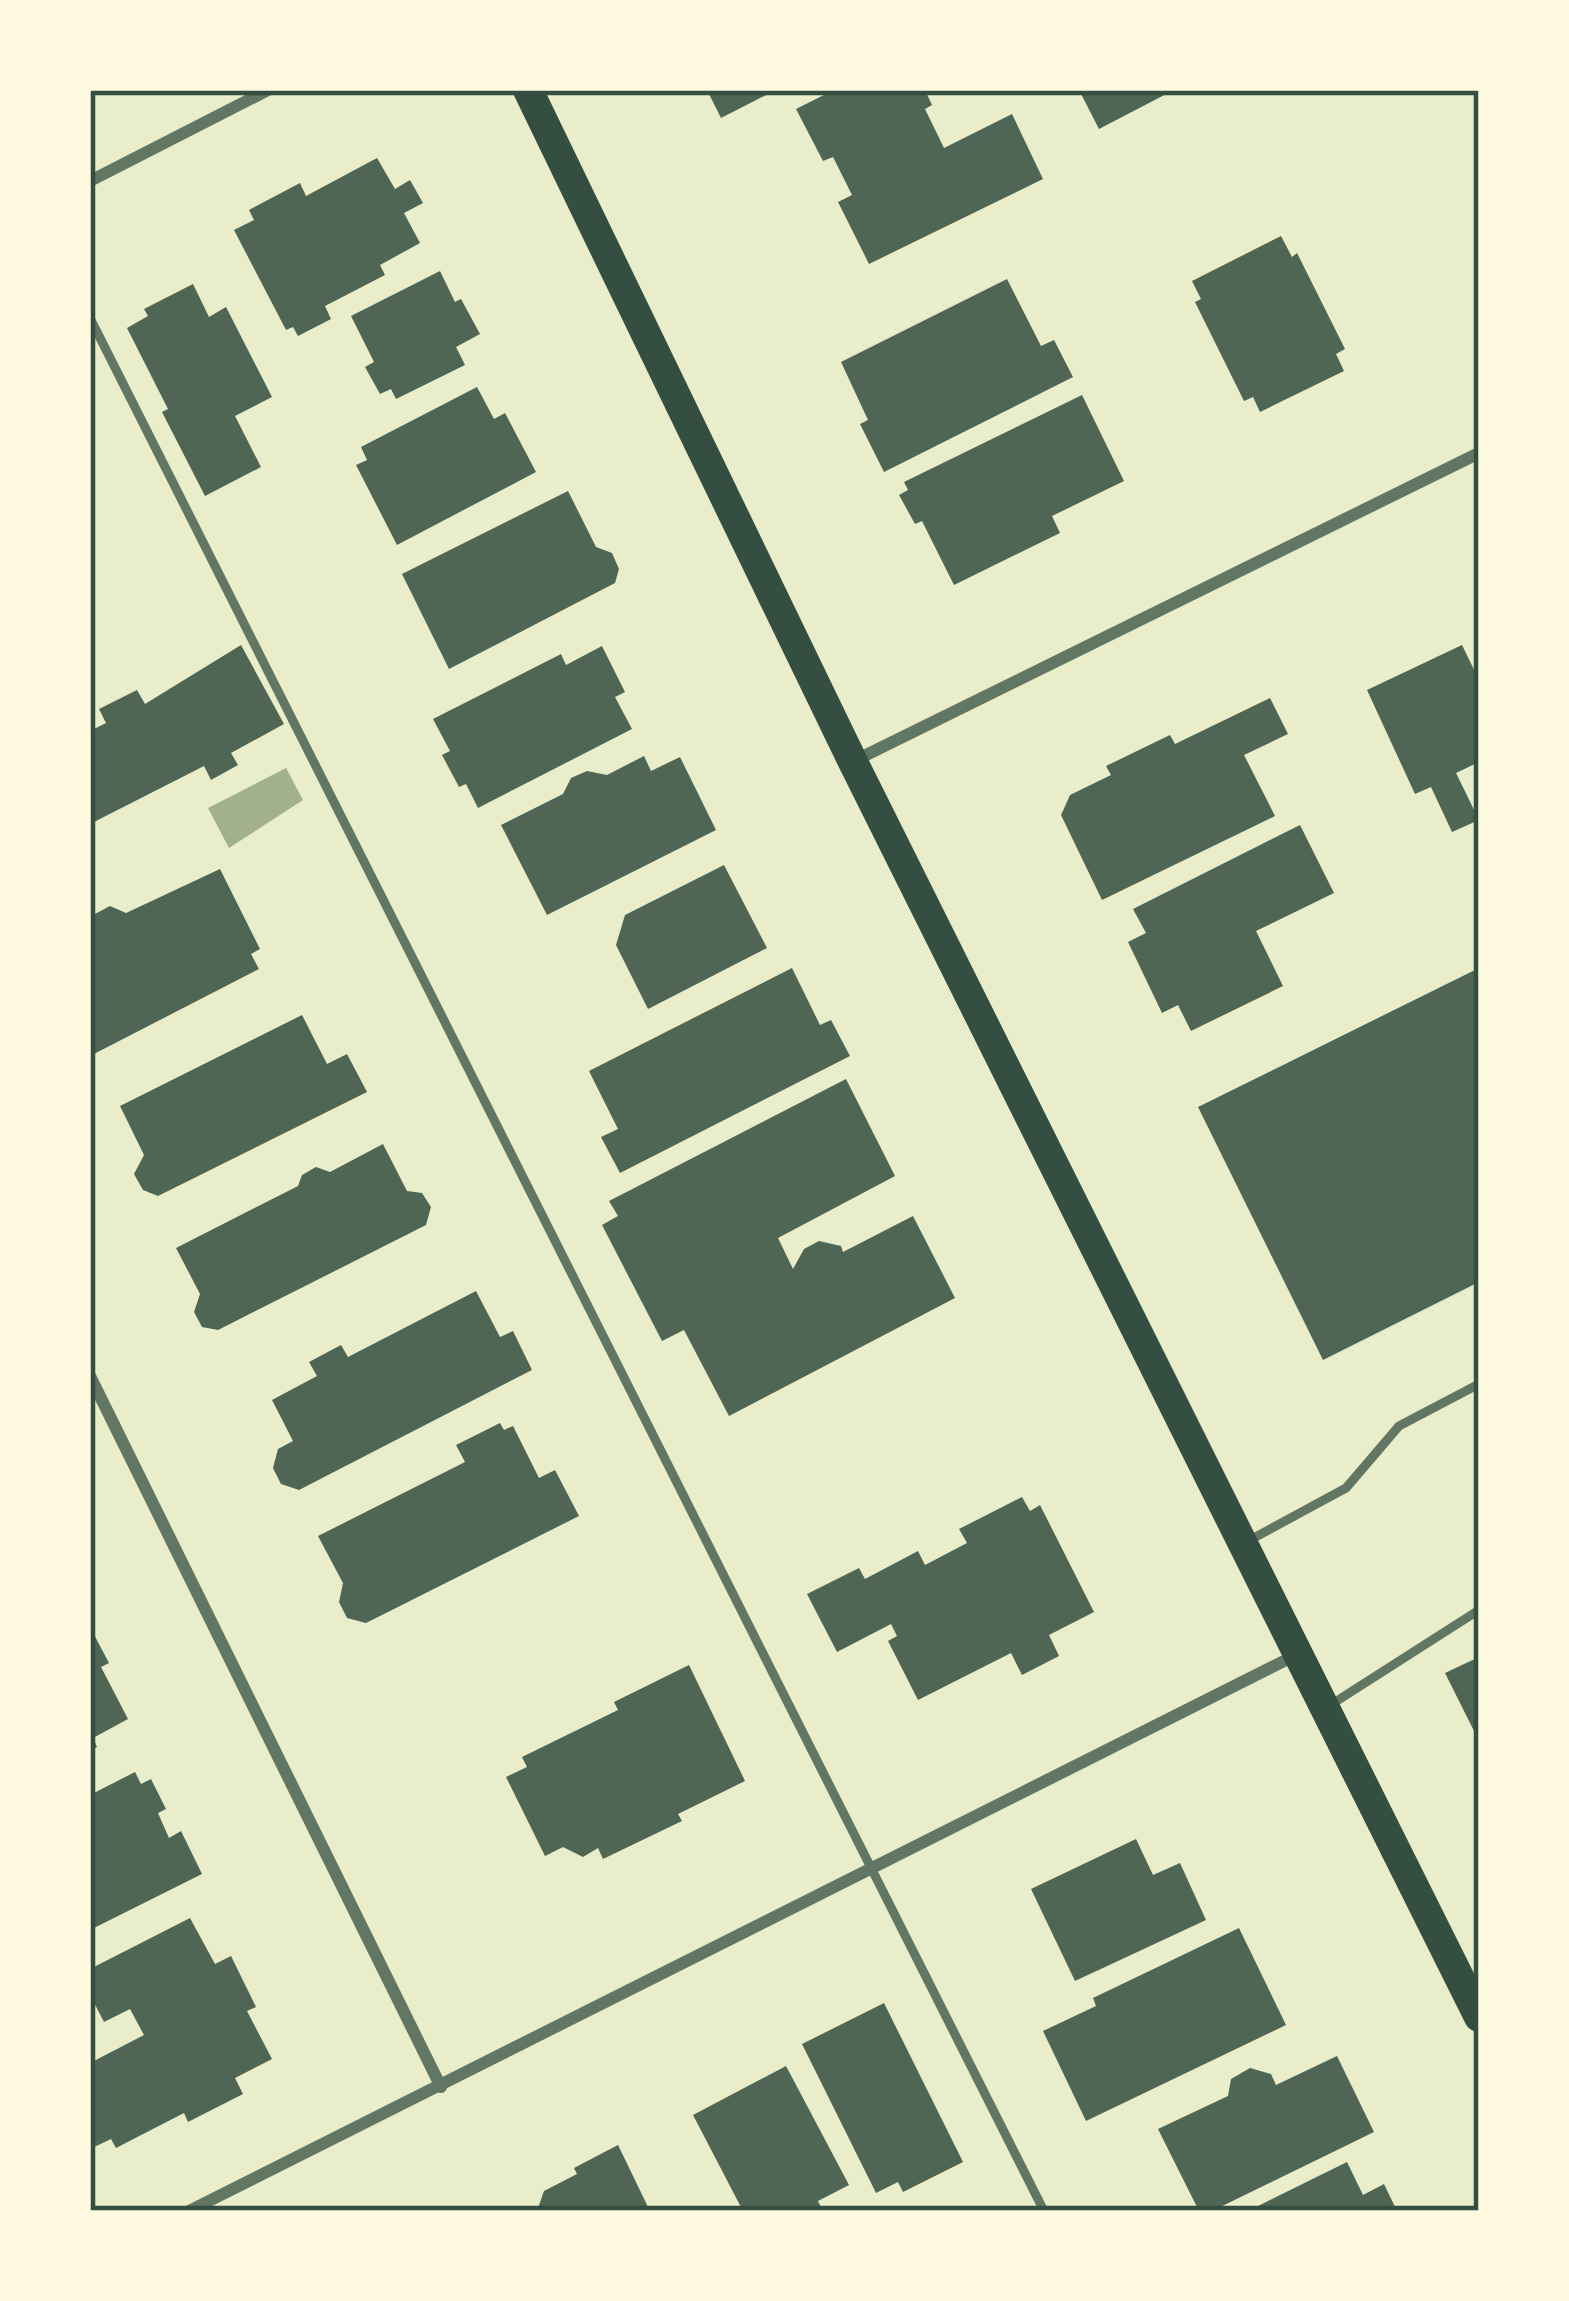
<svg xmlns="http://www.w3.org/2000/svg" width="1569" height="2301" font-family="'Alegreya Sans',sans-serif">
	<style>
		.water { fill: #a3b18a }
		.building { fill: #4f6655 }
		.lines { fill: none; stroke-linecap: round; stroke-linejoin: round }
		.service { stroke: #617663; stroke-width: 9 }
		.minor { stroke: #617663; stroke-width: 12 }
		.primary { stroke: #344e41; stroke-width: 30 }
		.neatline { fill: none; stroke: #344e41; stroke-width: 4.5 }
	</style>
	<rect width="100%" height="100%" fill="#e9edc9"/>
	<path class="water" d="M 286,768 L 303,800 L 229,848 L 208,808 Z"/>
	<path class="building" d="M 707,90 L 776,90 L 721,118 Z
		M 834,90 L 925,90 L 932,105 L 925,109 L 944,148 L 1012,114 L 1043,179 L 869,264 L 838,202 L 852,195 L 833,157 L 823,161 L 796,109 Z
		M 1079,90 L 1174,90 L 1099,129 Z
		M 377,158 L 395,189 L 410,180 L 423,203 L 404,213 L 420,243 L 380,265 L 385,275 L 325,306 L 331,319 L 298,336 L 293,327 L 286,330 L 234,230 L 254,220 L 249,210 L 300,183 L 306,196 Z
		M 1281,236 L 1292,257 L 1297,253 L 1345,349 L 1336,354 L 1344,371 L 1260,412 L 1253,397 L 1244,401 L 1195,302 L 1201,299 L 1192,281 Z
		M 440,271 L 455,302 L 461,299 L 480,334 L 456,347 L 465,365 L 396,399 L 391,389 L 380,394 L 365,367 L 374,362 L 351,316 Z
		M 1007,279 L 1041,346 L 1054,340 L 1073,377 L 884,472 L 860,424 L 868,420 L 841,362 Z
		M 193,284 L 209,317 L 226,307 L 272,397 L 235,416 L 261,467 L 205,496 L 162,412 L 168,409 L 127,328 L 148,316 L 144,309 Z
		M 477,387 L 494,419 L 505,413 L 536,472 L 397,545 L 356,465 L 367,460 L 361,447 Z
		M 1082,395 L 1124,481 L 1052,516 L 1060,533 L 954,585 L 922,521 L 915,524 L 899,495 L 908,490 L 904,482 Z
		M 568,491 L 596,547 L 612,553 L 619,569 L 615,583 L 449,669 L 402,574 Z
		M 241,645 L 284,724 L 231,753 L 238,765 L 211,780 L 204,766 L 90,824 L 90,731 L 106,723 L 99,709 L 137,690 L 145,704 Z
		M 1462,645 L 1479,680 L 1479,762 L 1456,773 L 1479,820 L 1452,832 L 1431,787 L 1415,794 L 1367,690 Z
		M 602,646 L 625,692 L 615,697 L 632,729 L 478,808 L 466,784 L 459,787 L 442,755 L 450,751 L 433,719 L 561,654 L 566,665 Z
		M 1270,698 L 1288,734 L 1244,755 L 1275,816 L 1102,900 L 1061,815 L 1070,795 L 1111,775 L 1106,766 L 1170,735 L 1175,744 Z
		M 644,756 L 651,771 L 680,757 L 716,830 L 547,915 L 501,825 L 563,794 L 571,778 L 587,771 L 607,775 Z
		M 1300,825 L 1334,893 L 1256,931 L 1283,986 L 1191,1031 L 1178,1005 L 1162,1013 L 1128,942 L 1146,933 L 1133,909 Z
		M 724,865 L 767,948 L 648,1009 L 616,945 L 625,915 Z
		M 220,869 L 260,949 L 251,954 L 259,969 L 90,1056 L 91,916 L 110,906 L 126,913 Z
		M 792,968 L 820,1025 L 831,1020 L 850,1056 L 620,1173 L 601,1137 L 618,1129 L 589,1071 Z
		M 1479,968 L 1479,1282 L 1323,1360 L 1198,1107 Z
		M 302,1015 L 327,1064 L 347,1054 L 367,1092 L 158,1196 L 143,1190 L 134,1174 L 144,1155 L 120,1106 Z
		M 846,1079 L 895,1176 L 778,1238 L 793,1269 L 804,1249 L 819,1241 L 841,1246 L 843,1252 L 913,1216 L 955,1298 L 729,1416 L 684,1330 L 662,1341 L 602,1225 L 618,1216 L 609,1201 Z
		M 383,1144 L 407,1191 L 422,1193 L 431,1207 L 426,1225 L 218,1330 L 202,1327 L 194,1312 L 200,1294 L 176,1248 L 298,1186 L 302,1175 L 316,1167 L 330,1172 Z
		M 476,1291 L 500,1337 L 513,1331 L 532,1370 L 299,1490 L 281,1484 L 273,1468 L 278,1449 L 293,1441 L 272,1400 L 317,1376 L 309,1362 L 341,1345 L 348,1357 Z
		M 500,1423 L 504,1430 L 513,1426 L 539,1478 L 555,1470 L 579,1516 L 366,1623 L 347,1618 L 339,1602 L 343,1583 L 318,1536 L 465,1462 L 456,1445 Z
		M 1022,1497 L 1030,1511 L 1040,1505 L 1094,1612 L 1049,1635 L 1059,1656 L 1022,1675 L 1011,1653 L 918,1700 L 888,1641 L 897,1636 L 891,1624 L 837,1652 L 807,1594 L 859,1568 L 865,1579 L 918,1551 L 925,1565 L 967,1543 L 959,1529 Z
		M 90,1627 L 109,1663 L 101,1667 L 128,1719 L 93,1738 L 97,1747 L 90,1751 Z
		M 1479,1657 L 1479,1741 L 1445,1673 Z
		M 689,1665 L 745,1781 L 678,1814 L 682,1821 L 603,1859 L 598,1848 L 583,1857 L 563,1847 L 545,1856 L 506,1777 L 527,1767 L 522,1757 L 618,1710 L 614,1702 Z
		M 135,1772 L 141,1784 L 151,1779 L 166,1809 L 158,1813 L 169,1838 L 181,1831 L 202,1874 L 90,1930 L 90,1795 Z
		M 1136,1839 L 1153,1875 L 1180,1863 L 1206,1920 L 1075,1981 L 1031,1889 Z
		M 190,1918 L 215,1964 L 231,1956 L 256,2007 L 247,2011 L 272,2059 L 235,2078 L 243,2094 L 188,2122 L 184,2113 L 116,2148 L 111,2139 L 90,2149 L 90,2063 L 144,2035 L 130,2009 L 104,2022 L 90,1995 L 90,1969 Z
		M 1239,1928 L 1286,2025 L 1086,2121 L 1043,2031 L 1096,2006 L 1093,1998 Z
		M 884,2003 L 963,2162 L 903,2192 L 898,2182 L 876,2193 L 802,2044 Z
		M 1337,2056 L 1374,2132 L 1212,2211 L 1199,2211 L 1158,2129 L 1228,2096 L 1231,2079 L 1250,2068 L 1271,2074 L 1276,2085 Z
		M 786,2066 L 849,2185 L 818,2201 L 823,2211 L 743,2211 L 693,2115 Z
		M 618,2145 L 650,2211 L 537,2211 L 544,2191 L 577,2174 L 574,2168 Z
		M 1347,2162 L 1363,2195 L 1384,2184 L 1397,2211 L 1248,2211 Z"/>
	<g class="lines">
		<path class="service" d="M 90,318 L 1044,2211
			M 1250,1540 L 1346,1488 L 1399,1426 L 1479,1384
			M 1332,1704 L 1479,1610"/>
		<path class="minor" d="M 90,181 L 268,90
			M 854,761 L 1479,453
			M 90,1376 L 441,2087
			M 189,2211 L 1298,1654"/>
		<path class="primary" d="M 528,90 L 853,762 L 1479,2017"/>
	</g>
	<rect width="1569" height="2301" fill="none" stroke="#fefae0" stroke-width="186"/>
	<rect x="93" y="93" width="1383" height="2115" class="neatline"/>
</svg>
